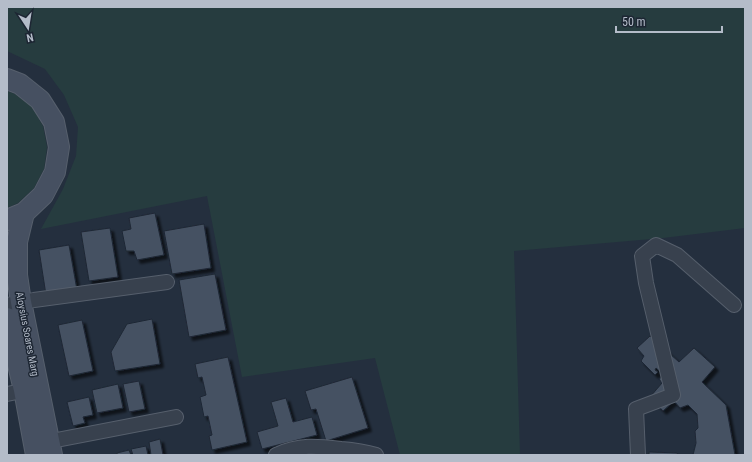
<svg xmlns="http://www.w3.org/2000/svg" width="752" height="462" font-family="'Roboto Condensed',sans-serif">
	<style>
		.green { fill: #263c3f }
		.building { fill: #455162; stroke: #1f2835; filter: url(#shadow) }
		.lines { fill: none; stroke-linecap: round; stroke-linejoin: round }
		.minor-casing { stroke: #565f6c; stroke-width: 16 }
		.secondary-casing { stroke: #565f6c; stroke-width: 22 }
		.minor { stroke: #38414e; stroke-width: 14 }
		.secondary { stroke: #465061; stroke-width: 20 }
		.labels { text-anchor: middle; stroke-width: 3; stroke-linejoin: round; paint-order: stroke }
		.street-label { font-size: 10px; fill: #b4bcc9; stroke: #1d2633 }
	</style>
	<defs>
		<filter id="shadow"><feDropShadow dx="3.5" dy="3.5" stdDeviation="1" flood-color="#0009"/></filter>
	</defs>
	<rect width="100%" height="100%" fill="#242f3e"/>
	<path class="green" d="M 7,7 L 745,7 L 745,228 L 663,238 L 514,251 L 520,455 L 400,455 L 375,358 L 242,377 L 207,196 L 41,229 L 63,189 L 76,156 L 78,127 L 64,95 L 45,69 L 7,51 Z
		M 7,91 L 15,94 L 32,107 L 43,126 L 47,147 L 44,169 L 34,188 L 18,203 L 7,208 Z"/>
	<path class="building" d="M 155,213 L 164,255 L 137,260 L 134,251 L 126,251 L 122,231 L 131,229 L 129,218 Z
		M 204,224 L 211,268 L 172,274 L 164,231 Z
		M 110,228 L 118,277 L 89,281 L 81,232 Z
		M 69,245 L 77,290 L 46,295 L 39,250 Z
		M 215,274 L 226,330 L 189,337 L 179,280 Z
		M 152,319 L 160,364 L 115,371 L 111,352 L 127,324 Z
		M 82,320 L 93,371 L 69,376 L 58,325 Z
		M 650,336 L 679,362 L 694,348 L 715,367 L 702,382 L 726,405 L 735,455 L 693,455 L 696,443 L 695,431 L 698,428 L 697,414 L 688,405 L 680,408 L 674,401 L 663,411 L 650,397 L 662,383 L 659,379 L 664,375 L 656,368 L 655,370 L 658,372 L 655,375 L 641,361 L 644,356 L 637,348 Z
		M 228,357 L 247,442 L 212,450 L 209,436 L 212,435 L 208,416 L 204,417 L 200,397 L 206,395 L 202,377 L 198,378 L 195,364 Z
		M 352,377 L 368,428 L 326,441 L 316,409 L 311,410 L 305,391 Z
		M 139,381 L 145,409 L 129,412 L 123,384 Z
		M 118,384 L 123,408 L 97,413 L 92,390 Z
		M 89,397 L 93,415 L 83,417 L 85,423 L 73,426 L 67,402 Z
		M 286,398 L 293,422 L 312,417 L 317,435 L 262,449 L 257,432 L 278,426 L 271,402 Z
		M 160,439 L 163,455 L 151,455 L 149,442 Z
		M 146,446 L 148,455 L 133,455 L 131,449 Z
		M 129,450 L 131,455 L 117,455 L 117,453 Z
		M 649,452 L 677,453 L 678,455 L 649,455 Z"/>
	<g class="lines">
		<defs>
			<path id="minor" d="M 7,305 L 34,300 L 167,282
				M 7,394 L 32,389
				M 41,443 L 176,417
				M 276,455 C 299,444 317,446 341,449 C 354,450 363,451 376,455
				M 638,455 L 636,409 L 673,395 L 646,283 L 642,256 L 656,245 L 677,255 L 734,305"/>
			<path id="secondary" d="M 7,79 L 20,84 L 40,100 L 54,122 L 59,147 L 55,172 L 43,195 L 24,213 L 7,220
				M 24,213 L 17,242 L 17,275 L 21,302 L 52,455
				M 7,318 L 24,390 L 36,455"/>
		</defs>
		<use href="#minor" class="minor-casing"/>
		<use href="#secondary" class="secondary-casing"/>
		<use href="#minor" class="minor"/>
		<use href="#secondary" class="secondary"/>
	</g>
	<g class="labels">
		<g class="street-label">
			<text transform="translate(28 334) rotate(79)" y="4">Aloysius Soares Marg</text>
		</g>
	</g>
	<rect width="752" height="462" fill="none" stroke="#b4bcc9" stroke-width="16"/>
	<g transform="translate(28 28) rotate(168)" stroke="#1d2633" stroke-width="3" paint-order="stroke">
	<path d="M0-3L7 15L0 10L-7 15Z" fill="#b4bcc9"/>
	<text y="-6" font-size="11" font-weight="bold" text-anchor="middle" fill="#b4bcc9">N</text>
	</g>
	<path d="M616 26v6h106v-6" fill="none" stroke="#b4bcc9" stroke-width="2"/>
	<text x="622" y="26" font-size="12" fill="#b4bcc9" stroke="#1d2633" stroke-width="3" paint-order="stroke">50 m</text>
</svg>
